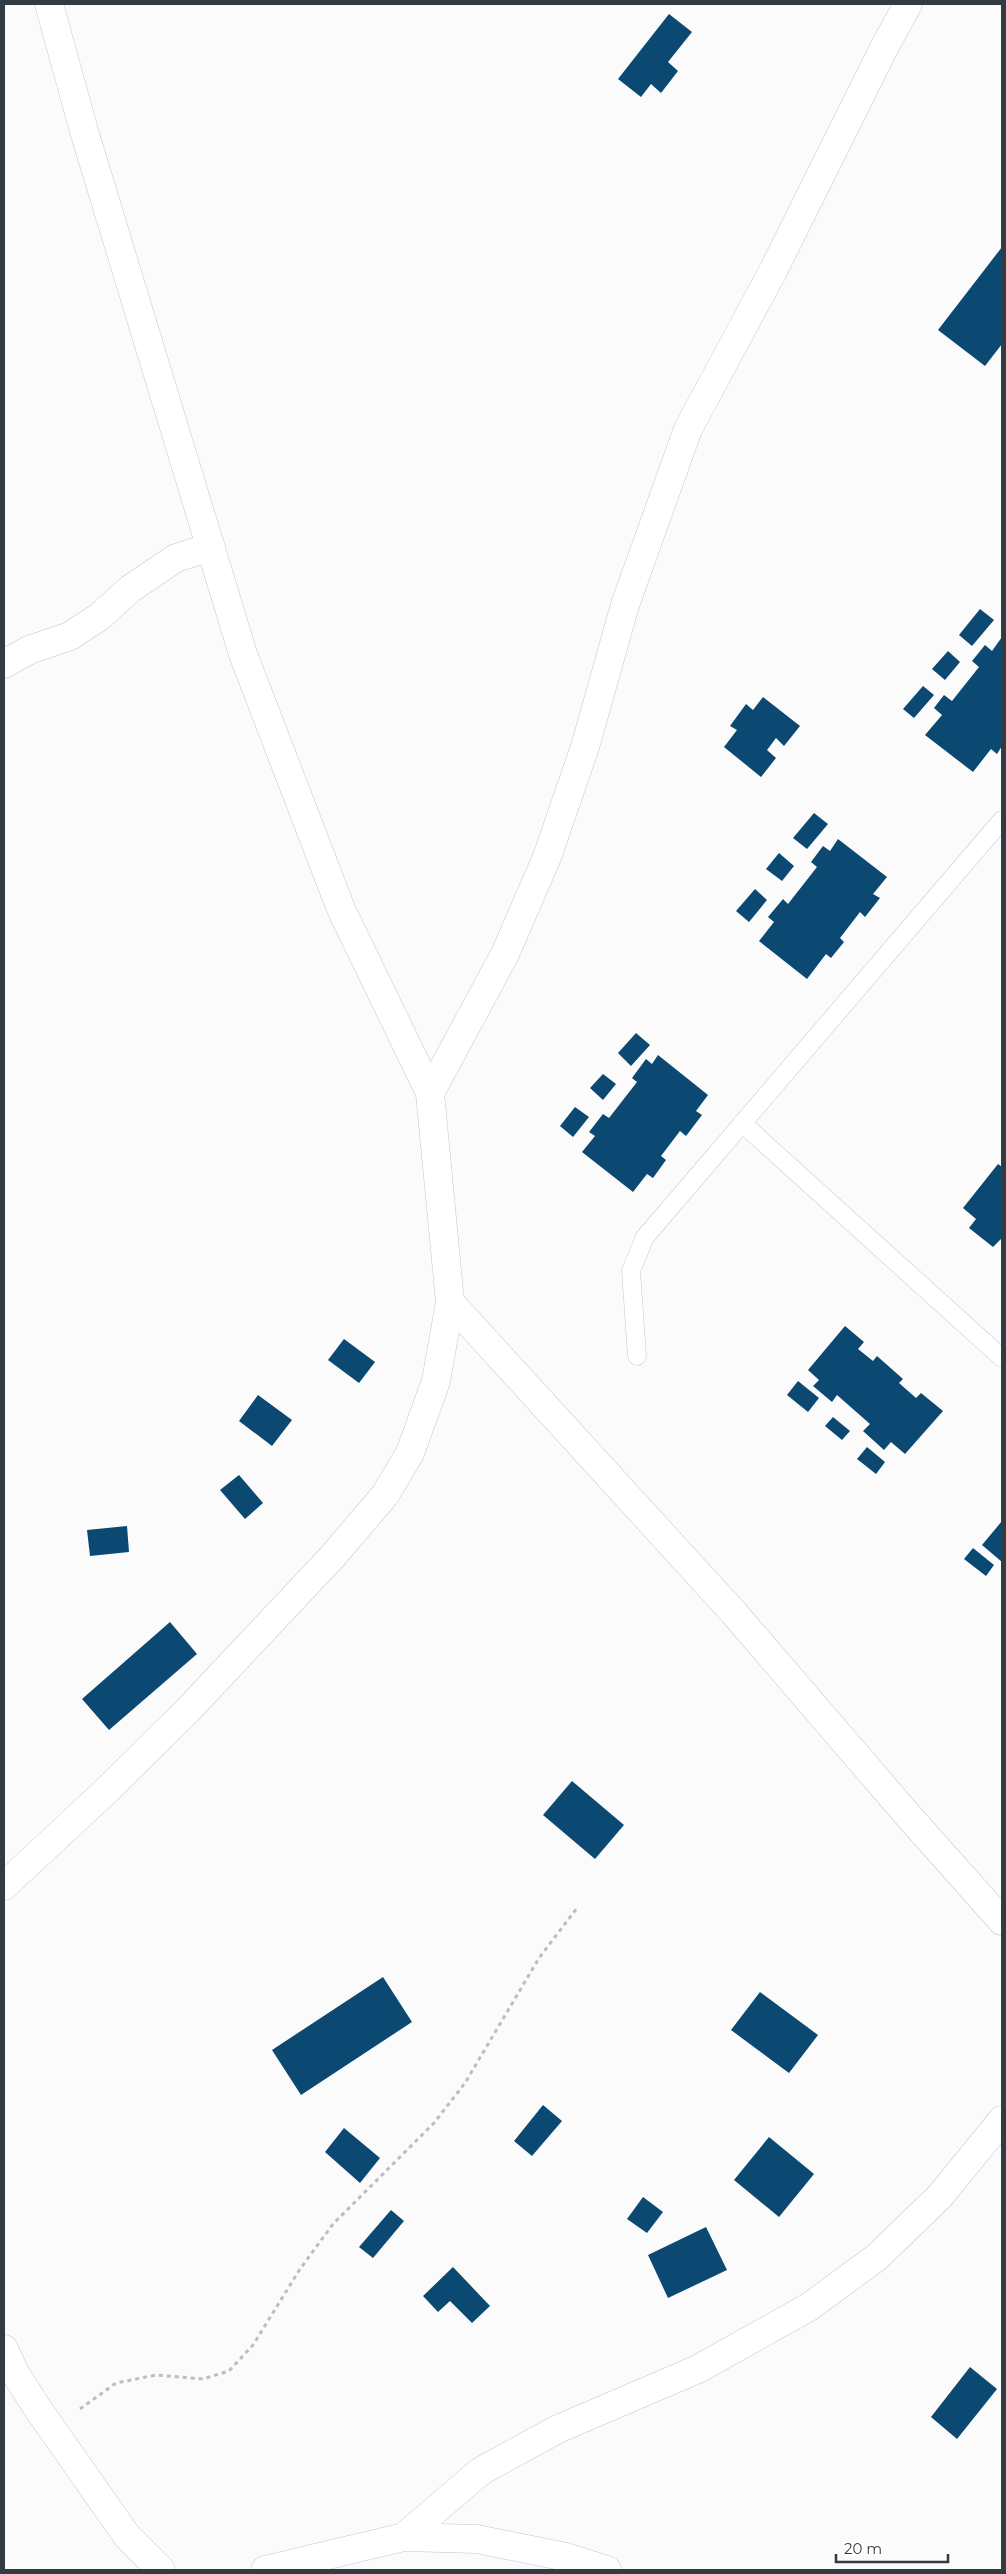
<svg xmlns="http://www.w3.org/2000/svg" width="1006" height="2574" font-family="Montserrat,sans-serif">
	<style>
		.building { fill: #0b4872 }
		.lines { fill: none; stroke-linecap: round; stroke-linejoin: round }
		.service-casing { stroke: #b7cbdc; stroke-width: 19 }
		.minor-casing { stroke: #b7cbdc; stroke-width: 29 }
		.tertiary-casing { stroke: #b7cbdc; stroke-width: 29 }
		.path { stroke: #bbbdc0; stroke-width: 3; stroke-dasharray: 4 4; stroke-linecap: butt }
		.service { stroke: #fff; stroke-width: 18 }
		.minor { stroke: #fff; stroke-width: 28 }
		.tertiary { stroke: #fff; stroke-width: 28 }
	</style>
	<rect width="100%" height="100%" fill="#fbfbfb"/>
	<path class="building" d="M 669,14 L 692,32 L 668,62 L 678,71 L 661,93 L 651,84 L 641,97 L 618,79 Z
		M 1002,247 L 1002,344 L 985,366 L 938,330 Z
		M 980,609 L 994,620 L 972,646 L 959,635 Z
		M 1002,637 L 1002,746 L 997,754 L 991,749 L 973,772 L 925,735 L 942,715 L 934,708 L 944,695 L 952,701 L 979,667 L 972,661 L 985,645 L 992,651 Z
		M 948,651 L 960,662 L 945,680 L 932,669 Z
		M 923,686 L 934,695 L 914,718 L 903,709 Z
		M 763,697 L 800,726 L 784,746 L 776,738 L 767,750 L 776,758 L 761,777 L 724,747 L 737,730 L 730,726 L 746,704 L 753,710 Z
		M 814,813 L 828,824 L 807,849 L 793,838 Z
		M 838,839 L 887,877 L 873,894 L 880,898 L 865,917 L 860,912 L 840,938 L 844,942 L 831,958 L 826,954 L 807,979 L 759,941 L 774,922 L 768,917 L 783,899 L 788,904 L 817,867 L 811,862 L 823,846 L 830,851 Z
		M 779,853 L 794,866 L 782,881 L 766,869 Z
		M 755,889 L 767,900 L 749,922 L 736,911 Z
		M 636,1033 L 650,1045 L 631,1066 L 618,1053 Z
		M 658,1055 L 708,1095 L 696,1111 L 702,1115 L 686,1136 L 680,1131 L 661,1156 L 666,1160 L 653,1178 L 647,1174 L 633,1192 L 582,1152 L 595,1136 L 589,1132 L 603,1114 L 609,1118 L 637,1082 L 632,1078 L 646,1059 L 652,1064 Z
		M 603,1074 L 616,1084 L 603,1100 L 590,1088 Z
		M 575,1107 L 589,1117 L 573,1137 L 560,1126 Z
		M 998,1164 L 1002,1167 L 1002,1240 L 1001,1239 L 993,1247 L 969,1228 L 976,1219 L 963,1208 Z
		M 845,1326 L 864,1342 L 858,1349 L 873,1361 L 877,1356 L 903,1379 L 899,1383 L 916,1398 L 921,1393 L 943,1411 L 905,1454 L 891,1442 L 884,1450 L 863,1431 L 870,1424 L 837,1395 L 832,1402 L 813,1386 L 819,1380 L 808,1370 Z
		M 344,1339 L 375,1362 L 359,1383 L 328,1360 Z
		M 798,1381 L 819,1398 L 808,1412 L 787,1395 Z
		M 258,1395 L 292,1420 L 272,1446 L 239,1421 Z
		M 833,1417 L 850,1431 L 842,1440 L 825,1426 Z
		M 867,1447 L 885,1462 L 876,1474 L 857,1459 Z
		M 239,1475 L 263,1503 L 245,1519 L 220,1490 Z
		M 1002,1521 L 1002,1562 L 982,1545 Z
		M 127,1526 L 129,1552 L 90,1556 L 87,1530 Z
		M 973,1548 L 994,1565 L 986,1576 L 964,1559 Z
		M 170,1622 L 197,1654 L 109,1730 L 82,1699 Z
		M 572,1781 L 624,1825 L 595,1859 L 543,1815 Z
		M 383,1977 L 412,2022 L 301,2095 L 272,2050 Z
		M 760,1992 L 818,2035 L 789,2073 L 731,2030 Z
		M 543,2105 L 562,2121 L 532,2156 L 514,2141 Z
		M 344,2128 L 380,2158 L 360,2183 L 325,2152 Z
		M 769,2137 L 814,2174 L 779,2217 L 734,2180 Z
		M 643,2197 L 663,2212 L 647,2233 L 627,2219 Z
		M 391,2210 L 404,2221 L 373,2258 L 359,2247 Z
		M 706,2227 L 727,2270 L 668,2298 L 648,2255 Z
		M 453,2267 L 490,2306 L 472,2323 L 450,2301 L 438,2312 L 423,2296 Z
		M 970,2367 L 997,2389 L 957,2439 L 931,2417 Z"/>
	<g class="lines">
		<defs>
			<path id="service" d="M 742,1123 L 1002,1358
				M 637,1356 L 631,1271 L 645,1237 L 1002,820"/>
			<path id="minor" d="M 4,664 L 29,650 L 70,636 L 99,617 L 130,589 L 176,558 L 211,547
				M 430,1093 L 505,954 L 547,857 L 585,747 L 625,605 L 688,429 L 773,271 L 885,46 L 908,4
				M 450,1302 L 734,1613 L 905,1812 L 1002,1921
				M 4,2349 L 15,2373 L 38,2409 L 127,2536 L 161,2570
				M 404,2537 L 481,2471 L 558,2429 L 698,2369 L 809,2307 L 877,2257 L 940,2196 L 1002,2120
				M 265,2570 L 404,2537 L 477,2539 L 566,2557 L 607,2570"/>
			<path id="tertiary" d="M 4,1886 L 106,1791 L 188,1710 L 332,1557 L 385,1495 L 410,1453 L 436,1381 L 450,1302 L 430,1093 L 341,909 L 243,654 L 84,131 L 49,4"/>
		</defs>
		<use href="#service" class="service-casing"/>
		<use href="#minor" class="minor-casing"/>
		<use href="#tertiary" class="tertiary-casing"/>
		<path class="path" d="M 80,2409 L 116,2383 L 156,2375 L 203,2379 L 229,2371 L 253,2345 L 300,2269 L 333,2224 L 434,2123 L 465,2083 L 539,1958 L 577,1908"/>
		<use href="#service" class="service"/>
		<use href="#minor" class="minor"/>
		<use href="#tertiary" class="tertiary"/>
	</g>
	<rect width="1006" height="2574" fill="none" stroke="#333b42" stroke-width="10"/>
	<path d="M836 2554v8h112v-8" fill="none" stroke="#333b42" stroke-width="2.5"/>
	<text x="844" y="2554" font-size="15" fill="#333b42" stroke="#ffffff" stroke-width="4" paint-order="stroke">20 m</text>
</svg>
